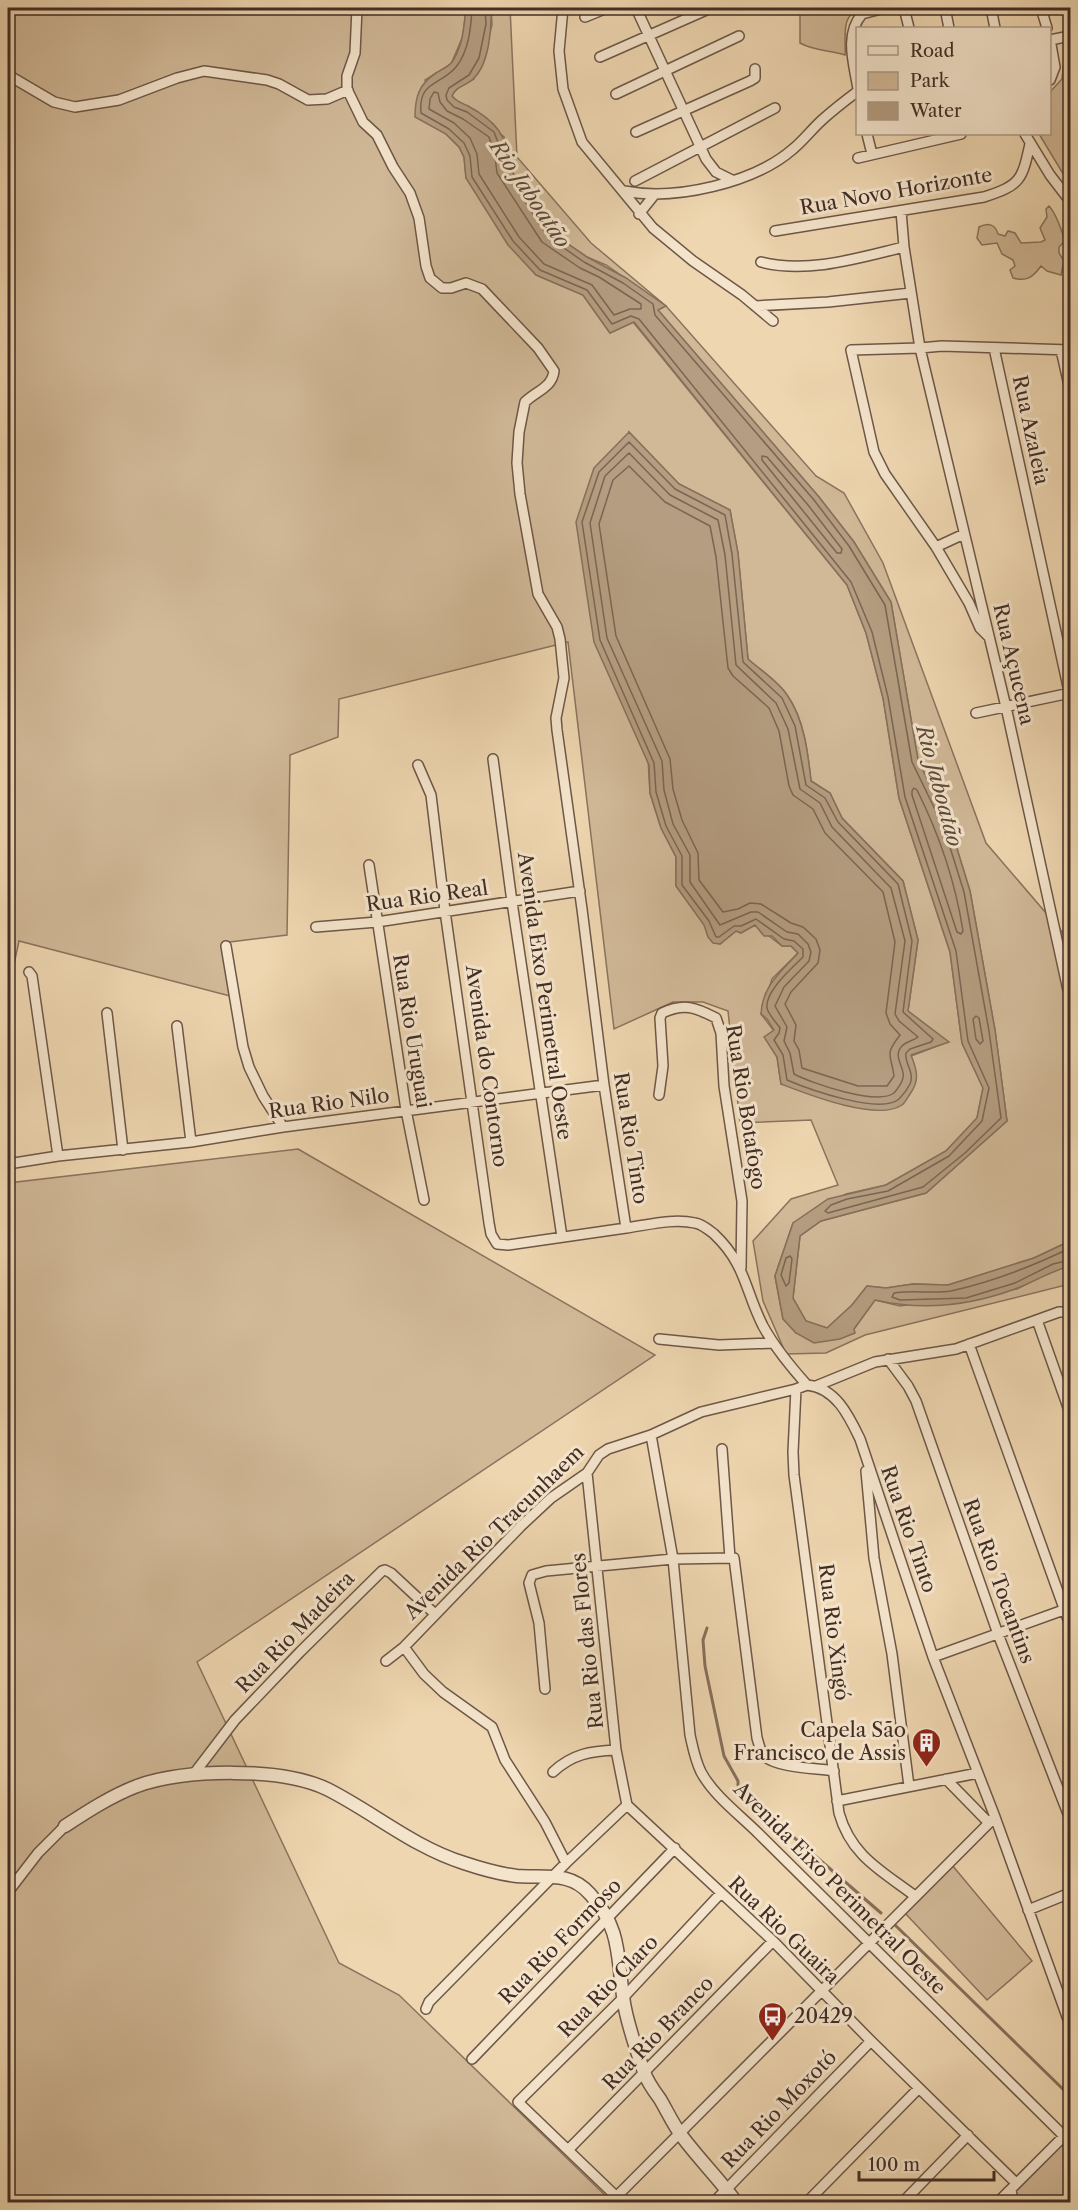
<svg xmlns="http://www.w3.org/2000/svg" width="1078" height="2210" font-family="'Libre Caslon Text',serif">
	<style>
		.green { fill: #d1b998; stroke: #8a735e; stroke-width: 1.5; fill-rule: evenodd }
		.water { fill: #b49d80; stroke: #86705b; stroke-width: 1.5 }
		.lines { fill: none; stroke-linecap: round; stroke-linejoin: round }
		.shore { stroke: #7b6552; stroke-width: 1.5 }
		.stream { stroke: #86705b; stroke-width: 3 }
		.minor-casing { stroke: #6d5747; stroke-width: 12 }
		.tertiary-casing { stroke: #6d5747; stroke-width: 15 }
		.minor { stroke: #f4e4cc; stroke-width: 9 }
		.tertiary { stroke: #f4e4cc; stroke-width: 12 }
		.labels { text-anchor: middle; stroke-width: 6; stroke-linejoin: round; paint-order: stroke }
		.street-label { font-size: 20px; fill: #422d24; stroke: #f4e4cc }
		.poi-label { font-size: 20px; fill: #422d24; stroke: #f4e4cc; text-anchor: end }
		.water-label { font-size: 21px; font-style: italic; fill: #5e493b; stroke: #f4e4cc }
	</style>
	<rect width="100%" height="100%" fill="#eed6b0"/>
	<filter id="stains"><feTurbulence type="fractalNoise" baseFrequency=".00333" numOctaves="4"/><feColorMatrix values="0 0 0 0 .2 0 0 0 0 .09 0 0 0 0 .02 0 0 0 .5 -.17"/></filter>
	<radialGradient id="worn" r=".72"><stop offset=".6" stop-color="#630" stop-opacity="0"/><stop offset="1" stop-color="#630" stop-opacity=".3"/></radialGradient>
	<path class="green" d="M 8,8 L 466,8 L 463,36 L 451,64 L 425,80 L 446,134 L 459,147 L 464,157 L 466,178 L 536,275 L 583,295 L 610,333 L 633,322 L 847,585 L 866,633 L 883,698 L 899,798 L 950,952 L 962,1043 L 983,1088 L 977,1118 L 946,1151 L 886,1185 L 846,1194 L 793,1223 L 775,1276 L 783,1319 L 796,1333 L 854,1329 L 875,1300 L 900,1306 L 1017,1289 L 1056,1269 L 1070,1266 L 1070,1284 L 865,1335 L 826,1353 L 786,1354 L 763,1301 L 753,1241 L 791,1199 L 838,1185 L 811,1120 L 740,1123 L 728,1011 L 703,1002 L 673,1002 L 614,1029 L 568,642 L 339,699 L 338,737 L 290,755 L 287,935 L 222,943 L 230,996 L 19,941 L 8,992 ZM 629,432 L 679,484 L 730,510 L 738,553 L 748,659 C 760,670 778,681 787,695 C 804,718 808,753 811,781 L 830,793 L 842,818 L 903,881 L 918,940 L 908,1011 L 948,1042 L 911,1056 L 781,1084 L 777,1057 L 765,1037 L 774,1031 L 761,1014 L 772,979 L 798,953 L 791,946 L 782,946 L 755,925 L 741,933 L 736,931 L 720,944 L 708,937 L 705,925 L 676,886 L 676,857 L 661,828 L 650,793 Z
		M 491,8 L 510,8 L 517,157 L 591,243 L 666,306 L 816,476 L 844,493 L 883,563 L 986,843 L 1070,941 L 1070,1241 L 1034,1258 L 948,1285 L 913,1284 L 886,1288 L 867,1286 L 852,1305 L 827,1328 L 806,1321 L 793,1298 L 800,1236 L 821,1221 L 926,1193 L 1007,1121 L 995,1030 L 970,891 L 950,826 L 918,760 L 891,602 L 854,542 L 819,497 L 658,310 L 665,306 L 606,265 L 587,257 L 552,233 L 509,167 L 509,154 L 504,137 L 469,107 L 457,102 L 452,96 C 456,87 465,83 474,79 L 492,25 Z
		M 807,8 L 859,8 C 856,11 850,14 848,19 C 843,26 846,45 845,55 C 830,50 814,51 800,43 L 800,14 Z
		M 1070,42 L 1070,180 L 1065,177 L 1039,134 L 1050,134 L 1050,92 L 1062,79 L 1066,43 Z
		M 1049,206 C 1055,212 1064,234 1064,242 L 1059,247 L 1059,253 L 1064,261 L 1061,275 L 1047,271 L 1041,266 C 1033,277 1027,282 1013,278 L 1010,270 L 1015,266 L 1013,260 L 1002,254 L 997,243 L 982,245 L 977,238 L 979,227 C 987,223 995,223 998,234 L 1005,236 L 1008,231 L 1015,233 L 1021,243 L 1041,242 L 1045,240 L 1040,228 L 1047,217 L 1046,209 Z
		M 298,1149 L 655,1355 L 197,1662 L 339,1963 L 399,1995 L 612,2202 L 8,2202 L 8,1183 Z
		M 952,1865 L 1032,1961 L 987,2000 L 904,1912 Z
		M 1070,2136 L 1070,2202 L 1005,2202 Z"/>
	<path class="water" d="M 466,8 L 491,8 C 492,28 489,65 473,79 C 466,86 456,86 452,96 C 457,102 462,103 468,106 C 496,121 508,136 509,167 L 552,233 L 587,257 L 626,278 L 666,306 L 658,310 L 819,497 L 854,542 L 891,602 L 918,760 L 950,826 L 970,891 L 995,1030 L 1007,1121 L 926,1193 L 821,1221 L 800,1236 L 793,1298 L 806,1321 L 827,1328 L 852,1305 L 867,1286 L 886,1288 L 913,1284 L 948,1285 L 1034,1258 L 1070,1241 L 1070,1266 C 1051,1271 1034,1282 1015,1289 C 969,1306 923,1311 875,1300 L 854,1329 L 855,1333 L 840,1339 L 814,1343 L 796,1333 L 783,1319 L 775,1276 L 793,1223 L 828,1199 L 886,1185 L 946,1151 L 977,1118 L 983,1088 L 962,1043 L 950,952 L 899,798 L 883,698 L 866,633 L 847,585 L 634,322 L 610,333 L 583,295 L 536,275 L 508,245 L 466,178 L 464,157 L 459,147 L 446,134 L 415,117 C 415,97 419,84 436,73 C 441,70 448,67 452,62 C 463,46 464,26 466,8 Z
		M 629,432 L 679,484 L 730,510 L 738,553 L 748,659 C 760,670 778,681 787,695 C 804,719 808,753 811,781 L 830,793 L 842,818 L 903,881 L 918,940 L 908,1011 L 949,1042 L 911,1055 C 917,1070 920,1080 910,1094 C 908,1097 905,1103 902,1105 C 877,1122 807,1094 781,1084 L 777,1057 L 764,1037 L 774,1030 L 767,1019 L 761,1014 C 762,986 781,972 798,953 L 791,946 L 782,946 L 772,936 L 764,936 L 755,925 L 741,933 L 736,931 L 720,944 L 713,943 L 708,937 L 704,925 L 676,886 L 676,857 L 661,828 L 650,793 L 649,765 L 594,642 L 576,522 L 594,468 Z"/>
	<g class="lines">
		<path class="shore" d="M 472,8 C 471,27 469,51 456,67 C 440,86 418,81 421,113 L 449,129 L 464,143 L 470,156 L 472,177 L 513,241 L 540,270 L 587,290 L 612,324 L 631,316 L 639,319 L 851,582 L 872,632 L 888,697 L 905,797 L 956,951 L 968,1041 L 989,1088 L 982,1121 L 949,1156 L 888,1191 L 847,1199 L 831,1205 L 825,1211 L 828,1213 L 923,1187 L 965,1153 L 1001,1118 L 989,1031 L 964,892 L 944,828 L 912,762 L 885,605 L 849,546 L 814,500 L 655,315 L 653,304 L 623,283 L 584,262 L 548,237 L 504,169 L 503,155 L 494,132 L 467,112 L 454,107 L 447,100 L 446,95 L 449,88 L 469,75 L 479,58 L 486,24 L 485,8
			M 434,92 L 438,93 L 440,102 L 447,111 L 463,119 L 489,137 L 495,156 L 497,173 L 542,242 L 580,268 L 599,277 L 641,304 L 641,309 L 630,309 L 614,315 L 592,285 L 544,264 L 519,237 L 479,174 L 477,154 L 470,138 L 454,123 L 429,109 L 430,99 Z
			M 629,442 L 675,489 L 725,515 L 732,554 L 743,662 L 782,698 L 795,726 L 806,785 L 825,798 L 838,822 L 898,884 L 912,941 L 903,1012 L 933,1039 L 931,1042 L 910,1049 L 906,1053 C 904,1063 915,1072 910,1084 C 908,1088 902,1096 899,1099 C 880,1115 808,1089 787,1080 L 783,1055 L 774,1040 L 779,1033 L 780,1028 C 776,1022 768,1014 767,1008 C 765,991 792,968 803,957 L 803,949 L 794,941 L 784,939 L 756,919 L 741,926 L 734,926 L 719,937 L 716,937 L 709,921 L 682,885 L 682,856 L 666,826 L 656,792 L 654,763 L 600,640 L 582,522 L 599,472 Z
			M 629,453 L 670,495 L 718,520 L 725,555 L 736,665 L 776,703 L 788,729 L 800,789 L 820,803 L 832,827 L 891,888 L 905,941 L 895,1014 L 899,1021 L 918,1037 C 913,1041 907,1041 902,1046 C 891,1058 908,1069 902,1081 C 901,1084 896,1091 894,1093 C 877,1106 811,1083 794,1074 L 790,1053 L 784,1041 L 787,1027 L 775,1006 L 784,987 L 809,961 L 811,952 L 808,944 L 798,934 L 787,932 L 758,912 L 751,912 L 720,925 L 690,882 L 690,855 L 673,824 L 664,790 L 662,761 L 607,638 L 590,523 L 605,476 Z
			M 762,456 L 767,457 L 808,505 L 842,549 L 841,553 L 837,553 L 762,460 Z
			M 629,466 L 665,502 L 710,526 L 716,557 L 728,668 L 733,676 L 769,708 L 779,731 L 789,786 L 793,795 L 813,809 L 825,833 L 883,892 L 895,942 L 886,1013 L 890,1024 L 900,1035 C 884,1056 891,1053 894,1076 L 887,1086 L 858,1086 L 802,1068 L 799,1050 L 794,1041 L 796,1025 L 785,1004 L 791,992 L 818,963 L 820,950 L 816,939 L 803,927 L 791,923 L 761,904 L 750,903 L 738,909 L 723,912 L 699,880 L 698,853 L 682,820 L 673,789 L 670,759 L 616,636 L 599,524 L 613,480 Z
			M 914,788 L 917,790 C 940,836 955,880 963,931 L 961,934 L 957,932 L 912,795 L 912,791 Z
			M 976,1016 L 979,1018 L 983,1041 L 980,1044 L 976,1039 L 973,1019 Z
			M 1070,1248 C 1033,1266 992,1282 951,1291 C 934,1294 913,1290 894,1293 L 892,1297 L 900,1300 L 966,1298 L 1015,1283 L 1053,1264 L 1070,1260
			M 790,1256 L 792,1259 L 789,1283 L 786,1286 L 781,1275 L 786,1258 Z"/>
		<path class="stream" d="M 707,1628 L 703,1640 L 705,1666 L 724,1756 L 738,1781 L 738,1789 L 881,1913
			M 894,1924 L 1070,2096"/>
		<defs>
			<path id="minor" d="M 357,8 L 355,53 L 347,76 L 347,89 L 363,122 L 377,135 L 393,167 L 410,193 L 419,218 L 426,266 L 430,278 L 442,288 L 451,288 L 466,283 L 482,289 L 538,348 L 554,371 C 552,388 536,391 525,402 L 519,432 L 517,463 L 520,494 L 538,594 L 557,627 L 560,639 L 564,678 L 556,718 L 557,730 L 582,909 L 604,1085 L 626,1228 C 648,1225 673,1218 695,1223 C 702,1224 709,1230 714,1234 C 746,1264 745,1291 763,1326 C 775,1348 790,1366 807,1385 C 836,1388 849,1416 860,1439 L 933,1657 L 995,1817 L 1070,2025
				M 563,8 L 559,51 L 563,89 L 582,142 L 653,228 L 693,261 L 742,295 L 773,321
				M 636,8 L 706,159 L 716,172 L 732,180
				M 904,8 L 909,28
				M 945,8 L 949,28
				M 991,8 L 995,28
				M 1041,8 L 1047,28
				M 585,17 L 607,8
				M 1050,39 L 1055,67 L 1050,80
				M 1050,40 L 1070,36
				M 600,57 L 711,8
				M 8,75 L 54,102 L 75,107 L 119,100 L 177,78 L 204,71 L 267,80 L 279,84 L 308,100 L 327,99 L 348,90
				M 858,89 C 854,64 844,35 862,14 L 885,8
				M 616,94 L 739,36
				M 636,132 L 750,81 L 755,78 L 755,69
				M 867,134 L 872,154
				M 1025,134 L 1050,175 L 1070,201
				M 858,158 L 961,134
				M 635,181 L 775,108
				M 624,191 C 675,201 754,183 793,149 C 804,140 812,129 822,120 C 833,110 846,100 858,91
				M 901,211 L 904,247 L 920,348 L 942,346 L 1070,350
				M 639,214 L 655,194
				M 775,231 L 984,197 C 1021,185 1022,180 1030,144
				M 761,262 C 808,274 858,258 904,247
				M 755,306 L 828,302 L 911,293
				M 994,348 L 1070,696
				M 1061,350 L 1070,390
				M 936,547 L 964,534
				M 989,637 L 980,628 L 969,603 L 936,547 L 885,474 L 874,452 L 851,350 L 920,348 L 1006,707 L 1068,990 L 1070,989
				M 976,713 L 1070,693
				M 493,759 L 512,902 L 562,1237
				M 418,765 L 431,795 L 445,911 L 489,1223 L 491,1234 L 497,1244 L 508,1245 L 626,1228
				M 369,865 L 406,1110 L 424,1200
				M 316,927 L 377,922 L 580,891
				M 226,946 L 243,1047 L 249,1067 L 263,1096 L 283,1127
				M 29,972 L 32,976 L 58,1156
				M 107,1013 L 123,1150
				M 177,1026 L 191,1142
				M 659,1095 L 663,1066 L 660,1018 L 662,1013 C 684,1003 695,1007 716,1018 L 721,1033 L 724,1086 L 742,1201 L 741,1268
				M 8,1164 L 58,1156 L 191,1142 L 283,1127 L 604,1085
				M 1037,1320 L 1070,1413
				M 659,1339 L 719,1345 L 773,1343
				M 969,1344 L 1070,1625
				M 888,1359 L 908,1386 L 916,1401 L 998,1634 L 1070,1819
				M 807,1385 L 796,1389 L 793,1452 L 794,1475 L 839,1813 C 851,1856 882,1871 915,1896
				M 816,1386 L 875,1362 L 956,1349 L 1059,1312 L 1070,1312
				M 651,1435 L 673,1559 L 690,1735 C 693,1748 695,1760 701,1772 C 714,1796 740,1815 759,1834 L 1070,2142
				M 722,1449 L 730,1558
				M 866,1471 L 874,1558 L 892,1654 L 909,1786
				M 587,1473 L 616,1750 L 627,1805
				M 404,1647 L 424,1674 L 443,1692 L 492,1727 L 505,1760 L 545,1822 L 566,1863
				M 933,1657 L 1069,1608
				M 386,1661 L 404,1647 L 521,1526 L 551,1498 L 587,1473 L 599,1455 L 608,1449 L 651,1435 L 701,1412 L 796,1389
				M 545,1689 L 539,1623 L 529,1583 L 532,1575 L 546,1571 L 673,1559 L 734,1558 L 757,1738 C 759,1744 760,1751 764,1756 C 778,1768 815,1768 834,1771
				M 553,1772 C 572,1754 591,1751 616,1750
				M 193,1775 L 235,1720 L 300,1652 L 382,1571 L 385,1570 L 391,1573 L 435,1614
				M 946,1779 L 989,1823
				M 837,1801 L 978,1773
				M 627,1805 L 773,1941 L 871,2041 L 1016,2183
				M 8,1892 L 38,1853 L 65,1826
				M 1028,1910 L 1070,1893
				M 426,2009 L 429,2002 L 566,1863 L 627,1805
				M 472,2059 L 675,1848
				M 568,2150 L 773,1941
				M 1011,2189 L 1013,2202
				M 616,2197 L 995,1817
				M 622,2202 L 518,2102 L 623,1998 L 721,1893
				M 714,2202 L 871,2041
				M 807,2202 L 919,2088
				M 903,2202 L 968,2135
				M 998,2202 L 1070,2130"/>
			<path id="tertiary" d="M 65,1826 C 88,1811 111,1796 137,1786 C 185,1769 281,1767 327,1789 C 373,1812 413,1847 464,1863 C 482,1869 499,1874 517,1876 C 545,1878 570,1871 590,1894 C 621,1928 617,1955 623,1996 C 625,2016 637,2052 644,2072 C 647,2081 654,2091 660,2099 C 667,2111 673,2124 681,2135 C 698,2158 719,2179 736,2202"/>
		</defs>
		<use href="#minor" class="minor-casing"/>
		<use href="#tertiary" class="tertiary-casing"/>
		<use href="#minor" class="minor"/>
		<use href="#tertiary" class="tertiary"/>
	</g>
	<defs>
		<symbol id="building-pin" viewBox="-11 -11 22 30"><path d="M0 17L-7.5 6A9.5 9.5 0 1 1 7.5 6Z" fill="#8f2418" stroke="#f4e4cc"/><path d="M-4-6H4V6H1V3H-1V6H-4ZM-2.5-4.3h1.7v1.8h-1.7ZM.8-4.3h1.7v1.8H.8ZM-2.5-1h1.7V.8h-1.7ZM.8-1h1.7V.8H.8Z" fill="#fff"/></symbol>
		<symbol id="bus-pin" viewBox="-11 -11 22 30"><path d="M0 17L-7.5 6A9.5 9.5 0 1 1 7.5 6Z" fill="#8f2418" stroke="#f4e4cc"/><path d="M-5-6H5V4H4V6H2V4H-2V6H-4V4H-5ZM-3.5-4V0h7V-4ZM-3.5 1.2v1.5H-2V1.2ZM2 1.2v1.5H3.5V1.2Z" fill="#fff"/></symbol>
	</defs>
	<g fill-rule="evenodd">
		<use href="#building-pin" x="910" y="1726" width="33" height="45"/>
		<use href="#bus-pin" x="756" y="2000" width="33" height="45"/>
	</g>
	<g class="labels">
		<g class="street-label">
			<text transform="translate(896 191) rotate(-10)" y="7">Rua Novo Horizonte</text>
			<text transform="translate(1031 430) rotate(78)" y="7">Rua Azaleia</text>
			<text transform="translate(1014 664) rotate(77)" y="7">Rua Açucena</text>
			<text transform="translate(427 896) rotate(-8)" y="7">Rua Rio Real</text>
			<text transform="translate(545 996) rotate(82)" y="7">Avenida Eixo Perimetral Oeste</text>
			<text transform="translate(412 1031) rotate(81)" y="7">Rua Rio Uruguai</text>
			<text transform="translate(487 1066) rotate(82)" y="7">Avenida do Contorno</text>
			<text transform="translate(329 1103) rotate(-8)" y="7">Rua Rio Nilo</text>
			<text transform="translate(746 1107) rotate(81)" y="7">Rua Rio Botafogo</text>
			<text transform="translate(631 1138) rotate(81)" y="7">Rua Rio Tinto</text>
			<text transform="translate(909 1529) rotate(71)" y="7">Rua Rio Tinto</text>
			<text transform="translate(494 1532) rotate(-44)" y="7">Avenida Rio Tracunhaem</text>
			<text transform="translate(999 1581) rotate(70)" y="7">Rua Rio Tocantins</text>
			<text transform="translate(295 1632) rotate(-46)" y="7">Rua Rio Madeira</text>
			<text transform="translate(834 1632) rotate(83)" y="7">Rua Rio Xingó</text>
			<text transform="translate(587 1641) rotate(-96)" y="7">Rua Rio das Flores</text>
			<text transform="translate(840 1888) rotate(45)" y="7">Avenida Eixo Perimetral Oeste</text>
			<text transform="translate(784 1930) rotate(44)" y="7">Rua Rio Guaira</text>
			<text transform="translate(560 1941) rotate(-46)" y="7">Rua Rio Formoso</text>
			<text transform="translate(608 1986) rotate(-46)" y="7">Rua Rio Claro</text>
			<text transform="translate(658 2033) rotate(-46)" y="7">Rua Rio Branco</text>
			<text transform="translate(779 2109) rotate(-46)" y="7">Rua Rio Moxotó</text>
		</g>
		<g class="poi-label">
			<text x="906" y="1737">Capela São<tspan x="906" dy="23">Francisco de Assis</tspan></text>
			<text x="794" y="2023" text-anchor="start">20429</text>
		</g>
		<g class="water-label">
			<text transform="translate(530 194) rotate(56)" y="7">Rio Jaboatão</text>
			<text transform="translate(939 786) rotate(75)" y="7">Rio Jaboatão</text>
		</g>
	</g>
	<rect width="1078" height="2210" fill="none" stroke="#eed6b0" stroke-width="30"/>
	<rect x="9" y="9" width="1060" height="2192" fill="none" stroke="#422d24" stroke-width="3"/>
	<rect x="15" y="15" width="1048" height="2180" fill="none" stroke="#422d24" stroke-width="1.5"/>
	<rect x="856" y="27" width="195" height="108" fill="#f4e4cc" stroke="#ad9b89" stroke-width="1.5"/>
	<rect x="868" y="46" width="30" height="9" fill="#f4e4cc" stroke="#ad9b89" stroke-width="1.5"/>
	<text x="910" y="57" font-size="18" fill="#422d24">Road</text>
	<rect x="868" y="72" width="30" height="18" fill="#d1b998" stroke="#ad9b89" stroke-width="1.5"/>
	<text x="910" y="87" font-size="18" fill="#422d24">Park</text>
	<rect x="868" y="102" width="30" height="18" fill="#b49d80" stroke="#ad9b89" stroke-width="1.5"/>
	<text x="910" y="117" font-size="18" fill="#422d24">Water</text>
	<path d="M859 2171v9h135v-9" fill="none" stroke="#422d24" stroke-width="3"/>
	<text x="868" y="2171" font-size="18" fill="#422d24" stroke="#f4e4cc" stroke-width="4.5" paint-order="stroke">100 m</text>
	<rect width="100%" height="100%" filter="url(#stains)"/>
	<rect width="100%" height="100%" fill="url(#worn)"/>
</svg>
